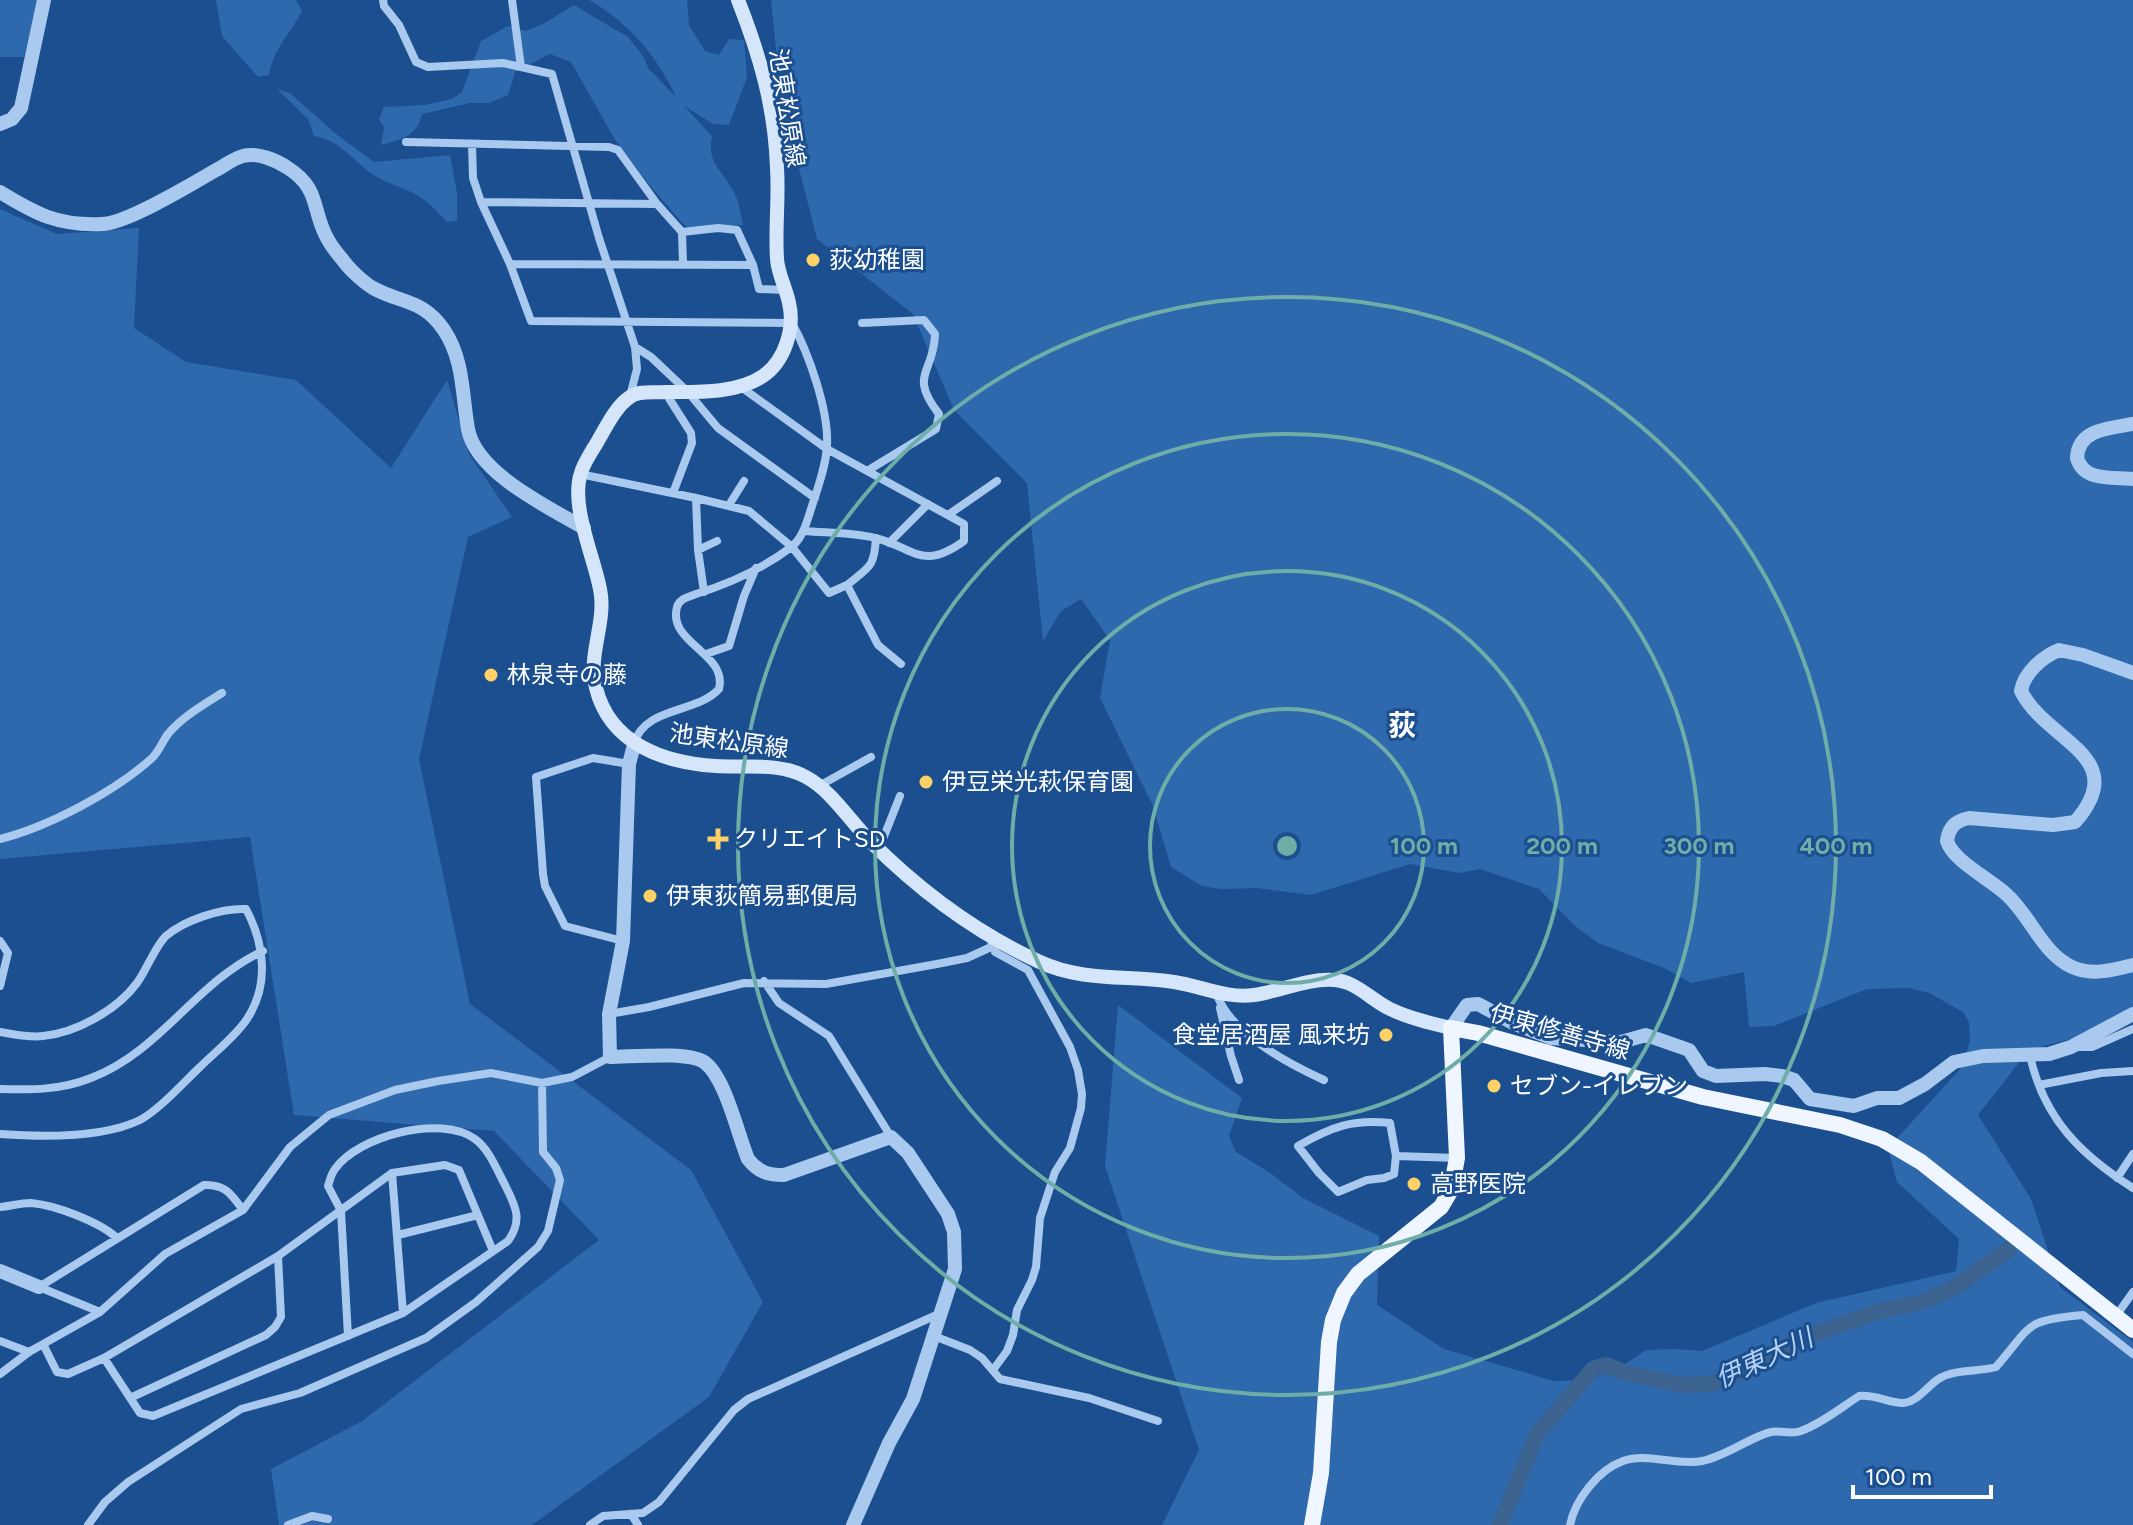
<svg xmlns="http://www.w3.org/2000/svg" width="2133" height="1525" font-family="Figtree,'Noto Sans JP',sans-serif">
	<style>
		.green { fill: #2e69ad }
		.lines { fill: none; stroke-linecap: round; stroke-linejoin: round }
		.river { stroke: #3c6290; stroke-width: 16 }
		.minor { stroke: #a9c9ee; stroke-width: 8 }
		.tertiary { stroke: #a9c9ee; stroke-width: 14 }
		.secondary { stroke: #d6e6fa; stroke-width: 14 }
		.primary { stroke: #f0f6ff; stroke-width: 16 }
		.ring { fill: none; stroke: #6fada8; stroke-width: 4 }
		.poi-dot { fill: #ffd166; stroke: #1b4f8f; stroke-width: 3 }
		.labels { text-anchor: middle; stroke-width: 6; stroke-linejoin: round; paint-order: stroke }
		.street-label { font-size: 24px; fill: #fff; stroke: #1b4f8f }
		.poi-label { font-size: 24px; fill: #fff; stroke: #1b4f8f; text-anchor: start }
		.water-label { font-size: 26px; font-style: italic; fill: #b5d3f5; stroke: #1b4f8f }
		.quarter-label { font-size: 28px; font-weight: bold; fill: #fff; stroke: #1b4f8f }
		.centre { fill: #6fada8; stroke: #1b4f8f; stroke-width: 4 }
		.ring-label { font-size: 24px; text-anchor: middle; font-weight: bold; fill: #6fada8; stroke: #1b4f8f; stroke-width: 6; stroke-linejoin: round; paint-order: stroke }
	</style>
	<rect width="100%" height="100%" fill="#1b4f8f"/>
	<path class="green" d="M 0,0 L 39,0 L 24,57 L 0,57 Z
		M 216,0 L 296,0 L 302,11 C 290,34 274,48 269,75 L 258,77 L 222,36 Z
		M 589,0 L 687,0 L 689,25 L 705,51 L 719,55 L 729,39 L 744,40 L 747,77 L 729,125 L 713,124 L 683,105 L 712,136 C 706,164 724,171 735,194 C 739,203 741,215 743,225 L 689,228 L 682,223 L 647,182 L 614,138 L 571,62 L 550,54 L 515,72 L 508,95 L 489,103 L 470,103 L 422,114 C 417,137 402,139 381,145 L 384,127 L 379,119 L 384,107 L 425,105 L 452,99 L 462,92 L 481,41 L 508,26 L 526,31 L 543,24 L 574,5 L 628,37 L 643,56 L 648,68 L 676,97 C 658,57 628,22 589,0 Z
		M 771,0 L 2133,0 L 2133,1022 L 2029,1050 L 1978,1115 L 2031,1199 L 2060,1287 L 2133,1342 L 2133,1525 L 1162,1525 L 1199,1450 L 1105,1166 L 1118,1005 L 1242,1098 L 1229,1136 L 1236,1152 L 1269,1172 L 1303,1198 L 1379,1236 L 1377,1305 L 1444,1349 L 1554,1381 L 1590,1380 L 1621,1367 L 1646,1350 L 1676,1349 L 1702,1351 L 1816,1303 L 1956,1271 L 1959,1239 L 1897,1182 L 1888,1148 L 1962,1067 L 1970,1041 L 1969,1022 L 1963,1012 L 1929,993 L 1908,988 L 1867,989 L 1774,1026 L 1749,1027 L 1744,972 L 1691,983 L 1664,968 L 1598,943 L 1574,925 L 1539,889 L 1480,869 L 1459,873 L 1410,864 L 1311,895 L 1257,888 L 1221,889 L 1202,886 L 1171,867 L 1153,806 L 1100,698 L 1110,640 L 1081,599 L 1061,611 L 1043,641 L 1027,483 L 954,410 L 913,314 L 817,239 L 781,98 Z
		M 277,89 L 290,93 L 336,134 L 374,162 L 450,155 L 457,193 L 457,221 L 447,222 C 437,211 426,199 413,193 C 399,186 385,183 372,174 C 354,161 338,139 314,136 L 308,119 Z
		M 0,209 L 57,234 L 139,228 L 134,328 L 186,362 L 296,380 L 391,468 L 447,380 L 469,454 L 512,517 L 468,537 L 419,759 L 470,1004 L 691,1170 L 763,1302 L 709,1397 L 532,1525 L 279,1525 L 271,1469 L 362,1421 L 599,1240 L 494,1131 L 294,1115 L 250,837 L 0,859 Z"/>
	<g class="lines">
		<path class="river" d="M 1500,1525 L 1537,1434 L 1593,1369 L 1606,1365 L 1629,1374 L 1684,1385 L 1711,1384 L 1748,1369 L 1797,1340 L 1880,1311 L 1919,1303 L 1954,1288 L 2008,1250"/>
		<path class="minor" d="M 383,0 L 384,6 L 399,25 L 416,62 L 428,67 L 503,63 L 552,74 L 599,238 L 635,347 L 637,369 L 630,396
			M 512,0 L 521,67
			M 406,142 L 609,147 L 618,150 L 657,204
			M 472,145 L 473,178 L 481,202
			M 682,232 L 718,228 L 737,230 L 753,265
			M 510,264 L 481,202 L 657,204 L 682,232 L 683,264
			M 862,323 L 924,320 L 935,334 C 934,374 908,374 939,414 L 936,429 L 867,471
			M 635,347 L 651,357 L 687,391 L 718,428 L 815,498
			M 741,387 L 827,449 L 964,524 L 964,541 C 921,572 914,547 875,538 C 852,532 827,533 804,531
			M 665,392 L 691,433 L 692,443 L 673,493
			M 580,474 L 696,498 L 698,550 L 704,592
			M 696,498 L 749,511 L 792,547 L 829,593 L 847,585 L 878,645 L 901,664
			M 729,505 L 744,481
			M 948,515 L 997,481
			M 889,543 L 928,504
			M 698,550 L 717,541
			M 847,585 C 870,566 874,568 876,538
			M 706,654 L 729,646 L 744,596 L 756,568
			M 634,743 C 646,706 696,714 719,689 C 728,653 667,643 677,607 C 680,598 689,597 696,594 C 728,584 762,569 790,548 C 803,539 807,521 812,506 C 818,487 826,466 827,446 C 829,411 809,354 792,323 L 531,321 L 510,264 L 753,265 L 759,289 L 785,290
			M 819,786 L 871,757
			M 0,839 C 48,827 114,792 151,759 C 159,752 162,742 168,734 C 182,717 203,705 222,693
			M 879,849 L 900,796
			M 0,941 L 8,953 L 0,986
			M 623,941 L 565,926 L 545,886 L 543,874 L 536,777 L 593,758 L 629,764
			M 764,981 L 779,1003 L 829,1036 L 891,1137
			M 1216,992 C 1228,1032 1287,1063 1324,1080
			M 1220,1008 L 1231,1056 L 1239,1080
			M 609,1014 L 649,1007 L 744,983 L 826,984 L 937,964 L 967,958 L 989,948 L 993,943
			M 0,1032 C 14,1034 28,1038 43,1036 C 76,1033 117,1010 137,983 C 146,971 156,945 166,936 C 185,920 221,908 246,909 C 264,943 270,984 247,1019 C 235,1037 215,1052 200,1067 C 183,1083 160,1109 140,1120 C 103,1138 40,1137 0,1134
			M 2076,1047 L 2092,1047 L 2133,1029
			M 2030,1056 C 2044,1119 2081,1155 2133,1188
			M 2039,1085 L 2101,1073 L 2133,1071
			M 0,1089 C 31,1090 61,1090 91,1078 C 160,1052 197,981 263,951
			M 1396,1156 L 1390,1123 C 1352,1119 1331,1127 1298,1146 L 1319,1173 L 1338,1192 L 1367,1180 L 1384,1178 L 1394,1174 L 1396,1156 L 1457,1158
			M 392,1173 L 403,1313
			M 2117,1178 L 2133,1154
			M 0,1207 C 10,1206 21,1203 31,1203 C 55,1205 100,1222 117,1238
			M 398,1235 L 478,1215
			M 39,1287 L 204,1185 C 225,1184 231,1194 243,1210
			M 39,1287 L 100,1312
			M 2116,1316 L 2133,1292
			M 934,1336 L 970,1350 L 982,1358 L 1000,1379 L 1089,1398 L 1158,1421
			M 0,1341 L 29,1352
			M 43,1344 L 57,1372 L 68,1374 L 104,1358 L 278,1256 L 392,1173 L 445,1165 L 459,1170 L 493,1251
			M 104,1358 L 140,1413 L 153,1416 L 403,1313 L 508,1241 C 523,1220 516,1207 505,1185 C 497,1170 489,1149 475,1139 C 441,1114 358,1136 335,1169 C 331,1174 330,1180 328,1186 L 341,1211 L 348,1336
			M 993,1370 L 1007,1351 L 1013,1335 L 1017,1310 L 1032,1280 L 1036,1267 L 1040,1218 L 1055,1172 L 1070,1148 L 1081,1108 L 1082,1094 L 1078,1070 L 1070,1047 L 1028,970 L 995,952 L 995,940
			M 0,1374 L 29,1352 L 100,1312 L 165,1254 L 243,1210 L 290,1147 L 329,1115 L 395,1090 L 438,1081 L 491,1073 L 542,1083 L 572,1077 L 610,1057
			M 130,1398 L 266,1335 L 275,1327 L 281,1317 L 278,1256
			M 631,1514 L 638,1525
			M 88,1525 L 105,1502 L 128,1482 L 241,1409 L 300,1393 L 426,1338 L 476,1302 L 538,1247 L 548,1231 L 560,1180 L 556,1168 L 543,1152 L 542,1083
			M 288,1525 L 312,1516 L 328,1519
			M 590,1525 L 603,1516 L 643,1513 L 659,1502 L 734,1410 L 748,1399 L 941,1313
			M 1570,1525 C 1575,1500 1598,1470 1623,1461 C 1646,1452 1676,1466 1702,1461 C 1727,1456 1750,1437 1771,1432 C 1780,1430 1791,1435 1801,1431 C 1821,1424 1842,1407 1859,1396 C 1875,1394 1888,1403 1903,1403 C 1918,1402 1928,1385 1940,1378 C 1956,1369 1978,1372 1996,1367 C 2032,1326 2023,1320 2083,1315 L 2133,1354"/>
		<path class="tertiary" d="M 0,124 L 12,119 L 21,108 L 44,0
			M 0,192 C 36,214 58,226 102,224 C 126,224 192,184 216,170 C 224,166 234,158 243,156 C 257,152 276,160 288,168 C 319,188 312,207 325,234 C 329,243 336,252 342,259 C 349,269 363,282 373,288 C 402,304 423,299 444,330 C 464,360 462,395 468,429 C 476,473 548,507 584,528
			M 2133,424 C 2110,428 2078,429 2077,458 C 2084,482 2112,477 2133,479
			M 2133,673 L 2083,655 L 2059,650 C 2042,657 2024,673 2021,691 C 2046,742 2133,756 2075,822 L 2053,825 L 1969,818 C 1955,821 1949,827 1947,841 C 1953,861 1990,879 2006,894 C 2030,915 2042,953 2072,967 C 2092,976 2113,970 2133,965
			M 634,745 L 629,764 L 623,941 L 609,1014 L 610,1057 C 632,1057 687,1051 704,1062 C 725,1076 738,1135 748,1159 C 758,1172 768,1175 784,1175 L 891,1137 L 908,1153 L 948,1214 L 954,1232 L 955,1269 L 913,1399 L 889,1443 L 853,1525
			M 1451,1028 L 1467,1005 L 1478,1004 L 1515,1024 L 1551,1038 L 1621,1042 L 1646,1035 L 1689,1050 L 1703,1071 L 1716,1076 L 1765,1074 L 1782,1076 L 1794,1080 L 1810,1099 L 1854,1106 L 1877,1098 L 1899,1098 L 1925,1084 L 1954,1062 L 1983,1056 L 2049,1054 L 2071,1047 L 2133,1014
			M 0,1271 L 39,1287"/>
		<path class="secondary" d="M 738,0 C 760,56 775,107 777,168 C 779,198 775,229 777,259 C 778,274 786,288 789,303 C 795,328 785,361 763,376 C 736,394 697,392 665,392 C 654,393 639,390 630,397 C 614,407 603,434 593,449 C 589,456 583,465 581,473 C 570,505 594,557 600,589 C 607,622 587,655 596,688 C 610,744 664,763 716,766 C 746,768 779,762 806,777 C 832,791 849,820 870,841 C 919,890 976,933 1040,962 C 1083,982 1128,975 1174,982 C 1201,986 1227,999 1254,995 C 1281,991 1307,978 1334,980 C 1356,981 1371,1000 1390,1009 C 1409,1018 1430,1023 1451,1028"/>
		<path class="primary" d="M 1312,1525 L 1321,1473 L 1329,1342 L 1333,1320 L 1344,1293 L 1358,1274 L 1441,1207 L 1451,1190 L 1457,1158 L 1451,1028 L 1478,1033 L 1703,1097 L 1840,1125 L 1882,1139 L 1921,1162 L 2133,1330"/>
	</g>
	<g class="ring">
		<circle cx="1287" cy="846" r="137"/>
		<circle cx="1287" cy="846" r="275"/>
		<circle cx="1287" cy="846" r="412"/>
		<circle cx="1287" cy="846" r="549"/>
	</g>
	<g class="poi-dot">
		<circle cx="813" cy="260" r="8"/>
		<circle cx="491" cy="675" r="8"/>
		<circle cx="926" cy="782" r="8"/>
		<path d="M714 827h8v8h8v8h-8v8h-8v-8h-8v-8h8z"/>
		<circle cx="650" cy="896" r="8"/>
		<circle cx="1386" cy="1035" r="8"/>
		<circle cx="1494" cy="1086" r="8"/>
		<circle cx="1414" cy="1184" r="8"/>
	</g>
	<g class="labels">
		<g class="street-label">
			<text transform="translate(787 108) rotate(81)" y="8">池東松原線</text>
			<text transform="translate(729 741) rotate(8)" y="8">池東松原線</text>
			<text transform="translate(1560 1032) rotate(16)" y="8">伊東修善寺線</text>
		</g>
		<g class="poi-label">
			<text x="829" y="268">荻幼稚園</text>
			<text x="507" y="683">林泉寺の藤</text>
			<text x="942" y="790">伊豆栄光萩保育園</text>
			<text x="734" y="847">クリエイトSD</text>
			<text x="666" y="904">伊東荻簡易郵便局</text>
			<text x="1370" y="1043" text-anchor="end">食堂居酒屋 風来坊</text>
			<text x="1510" y="1094">セブン-イレブン</text>
			<text x="1430" y="1192">高野医院</text>
		</g>
		<g class="water-label">
			<text transform="translate(1764 1358) rotate(-25)" y="9">伊東大川</text>
		</g>
		<g class="quarter-label">
			<text x="1402" y="735">荻</text>
		</g>
	</g>
	<circle cx="1287" cy="846" r="12" class="centre"/>
	<g class="ring-label">
		<text x="1424" y="854">100 m</text>
		<text x="1562" y="854">200 m</text>
		<text x="1699" y="854">300 m</text>
		<text x="1836" y="854">400 m</text>
	</g>
	<path d="M1853 1485v12h138v-12" fill="none" stroke="#ffffff" stroke-width="4"/>
	<text x="1865" y="1485" font-size="24" fill="#ffffff" stroke="#1b4f8f" stroke-width="6" paint-order="stroke">100 m</text>
</svg>
